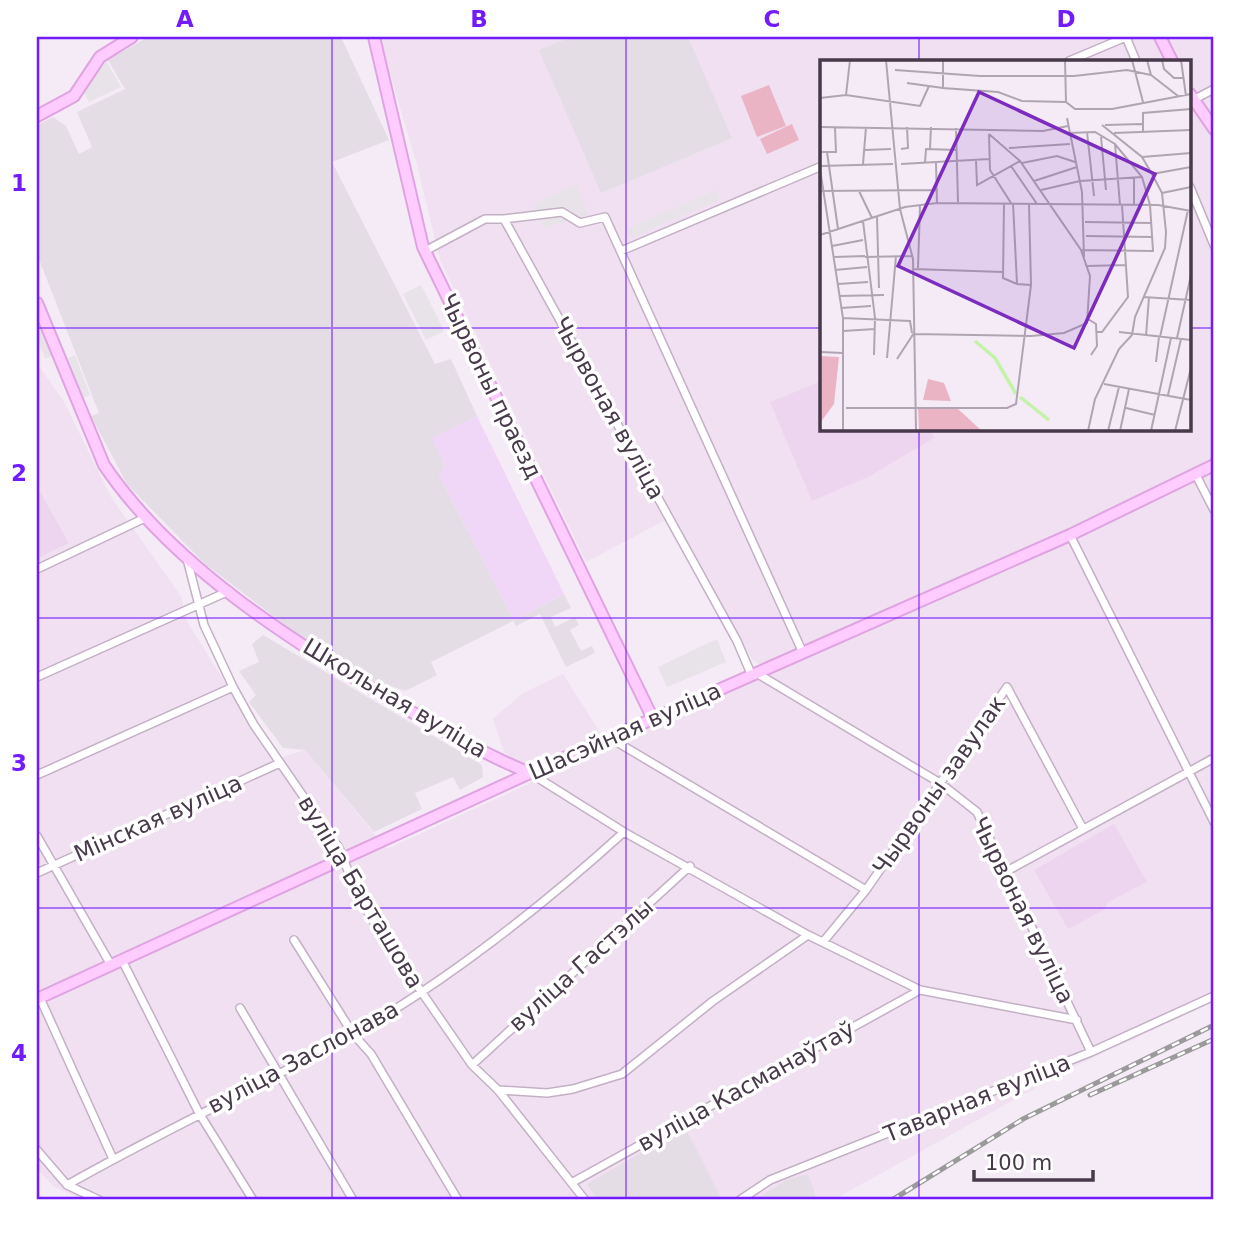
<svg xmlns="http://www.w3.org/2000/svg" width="1251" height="1237" font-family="'DejaVu Sans',sans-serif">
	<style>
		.residential { fill: #f0e0f1; fill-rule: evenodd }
		.commercial { fill: #f1d7f7 }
		.industrial { fill: #e4dde6 }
		.education { fill: #eed5ef }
		.green { fill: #eab4c5 }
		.parking { fill: #e7e3e8 }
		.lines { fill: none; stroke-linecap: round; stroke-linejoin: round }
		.street-casing { stroke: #c3b0c5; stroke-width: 10 }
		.secondary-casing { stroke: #e0a3e2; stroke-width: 14 }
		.street { stroke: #fff; stroke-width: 7 }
		.secondary { stroke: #fcf; stroke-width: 10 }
		.rail-casing { stroke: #9a9a9a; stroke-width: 5 }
		.rail { stroke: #fff; stroke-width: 2.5; stroke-dasharray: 8; stroke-linecap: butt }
		.grid { fill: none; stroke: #721bfd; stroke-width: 2; stroke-opacity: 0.55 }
		.labels { text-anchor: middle; stroke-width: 7; stroke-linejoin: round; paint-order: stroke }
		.street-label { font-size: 23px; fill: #48394b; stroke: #fff }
		.inset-river { fill: none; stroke: #c3f2a8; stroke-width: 3.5 }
		.inset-road { fill: none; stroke: #b0a4b2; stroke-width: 2 }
		.view { fill: #7b2cbf; fill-opacity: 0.15; stroke: #7b2cbf; stroke-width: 3.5 }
		.inset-edge { fill: none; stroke: #48394b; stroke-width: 3.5 }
		.neatline { fill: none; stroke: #721bfd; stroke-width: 2.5 }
		.grid-label { font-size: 23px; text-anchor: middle; font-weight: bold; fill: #721bfd }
	</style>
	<rect width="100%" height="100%" fill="#f5ebf6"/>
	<path class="residential" d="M 379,37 L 1214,37 L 1214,1002 L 1073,1067 L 833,1200 L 84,1200 L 54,1187 L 37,1169 L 37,559 L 69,543 L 37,486 L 37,363 L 63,400 L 111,497 L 181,596 L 188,623 L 273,760 L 305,750 L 387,849 L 772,672 L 753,660 L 664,521 L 586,562 L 440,260 L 417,165 ZM 822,61 L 1190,61 L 1190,429 L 822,429 Z
		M 563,674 L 601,734 L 526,767 L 504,752 L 493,719 L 523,693 Z"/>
	<path class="commercial" d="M 477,416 L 564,594 L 514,621 L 439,475 L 445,466 L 431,438 Z"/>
	<path class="industrial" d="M 148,37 L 341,37 L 389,140 L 332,162 L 435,364 L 451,359 L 477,416 L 432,438 L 445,466 L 439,475 L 514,621 L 564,594 L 571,608 L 551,617 L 555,627 L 575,617 L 579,625 L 570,630 L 581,651 L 592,646 L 595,653 L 566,667 L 540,614 L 516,626 L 513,621 L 431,662 L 437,675 L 405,691 L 361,676 L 318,645 L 314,636 L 306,641 L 204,563 L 127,484 L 91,416 L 99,413 L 37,254 L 37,125 L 53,117 L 66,126 L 79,154 L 92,147 L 77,112 L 125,89 L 108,60 Z
		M 571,37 L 688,37 L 732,138 L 601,193 L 539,50 Z
		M 263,635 L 482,765 L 483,777 L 460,790 L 453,777 L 415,793 L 422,809 L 374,832 L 305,750 L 283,748 L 249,702 L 256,695 L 239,671 L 259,662 L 252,644 Z
		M 685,1127 L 720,1196 L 715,1200 L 597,1200 L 587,1184 Z
		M 808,1174 L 817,1200 L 755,1200 L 786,1180 Z"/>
	<path class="education" d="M 822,381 L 822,429 L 930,429 L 934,438 L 868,477 L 812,501 L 770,402 Z
		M 37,486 L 69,543 L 37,559 Z
		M 1114,824 L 1147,882 L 1108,902 L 1104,910 L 1068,929 L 1034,870 Z"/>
	<path class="green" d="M 769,85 L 786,126 L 757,137 L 741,96 Z
		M 792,124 L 799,140 L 767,154 L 760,139 Z"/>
	<path class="parking" d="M 106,61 L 121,87 L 89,102 L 84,92 Z
		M 576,185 L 589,214 L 544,228 L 534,204 Z
		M 716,190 L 720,199 L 631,238 L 627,229 Z
		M 421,285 L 444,331 L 426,340 L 403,294 Z
		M 37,318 L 52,356 L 45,359 L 37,338 Z
		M 75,355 L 90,395 L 83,398 L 68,358 Z
		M 717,639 L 726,662 L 667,687 L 658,667 Z"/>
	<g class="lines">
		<defs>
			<path id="street" d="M 1126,37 L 1136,61
				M 1069,61 L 1126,37
				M 1193,100 L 1214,89
				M 1190,187 L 1214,245
				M 504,219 L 562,212 L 580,223 L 605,217 L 803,653
				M 425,251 L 485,219 L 504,219 L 737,641 L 752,676
				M 621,251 L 822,166
				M 1196,475 L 1214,510
				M 1070,535 L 1214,822
				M 187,559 L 204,625 L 233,687 L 254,725 L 339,848 L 357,894 L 378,929 L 472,1065 L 498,1090 L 585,1200
				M 37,569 L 147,517
				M 758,674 L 940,783 L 977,812 L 1091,1052
				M 37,677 L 229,591
				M 610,738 L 866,890
				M 530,773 L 624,832 L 808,935 L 920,990 L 1077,1020
				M 37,775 L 233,687
				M 37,836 L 111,965
				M 1007,871 L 1214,758
				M 37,873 L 280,763
				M 294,940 L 353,1034 L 371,1054 L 458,1200
				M 823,942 L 866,890 L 1007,687 L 1083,829
				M 122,960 L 199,1113 L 253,1200
				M 40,998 L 113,1159
				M 240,1008 L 353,1200
				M 472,1065 L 690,866
				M 498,1090 L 547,1093 L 573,1089 L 622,1074 L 713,1001 L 808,935
				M 37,1150 L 67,1185 L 99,1200
				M 573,1182 L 920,990
				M 67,1185 C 160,1132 259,1087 353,1034 C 445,983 546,903 624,832
				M 740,1200 L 770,1180 L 1091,1052 L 1214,996"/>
			<path id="secondary" d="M 374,37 L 423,247 L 653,719
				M 1160,37 L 1172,61
				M 1190,94 L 1214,129
				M 37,116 L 74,96 L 100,57 L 132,37
				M 37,303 L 104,465 C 172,566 294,643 398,704 C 441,729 483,754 530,773
				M 37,999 L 530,773 L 1070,535 L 1214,465"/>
		</defs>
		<use href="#street" class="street-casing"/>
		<use href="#secondary" class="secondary-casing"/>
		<use href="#street" class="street"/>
		<use href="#secondary" class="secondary"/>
		<defs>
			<path id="rail" d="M 1090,1095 L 1214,1039
				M 892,1200 L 1023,1119 L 1214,1025"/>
		</defs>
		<use href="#rail" class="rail-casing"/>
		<use href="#rail" class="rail"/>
	</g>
	<path class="grid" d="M 332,37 L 332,1200M 626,37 L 626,1200M 919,37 L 919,61M 37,328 L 822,328M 1190,328 L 1214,328M 919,429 L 919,1200M 37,618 L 1214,618M 37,908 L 1214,908"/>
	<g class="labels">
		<g class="street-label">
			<text transform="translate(491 386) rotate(64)" y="8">Чырвоны праезд</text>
			<text transform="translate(609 408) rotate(61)" y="8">Чырвоная вуліца</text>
			<text transform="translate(395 698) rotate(31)" y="8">Школьная вуліца</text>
			<text transform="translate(625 731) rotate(-24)" y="8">Шасэйная вуліца</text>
			<text transform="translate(939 785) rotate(-55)" y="8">Чырвоны завулак</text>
			<text transform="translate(158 818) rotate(-24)" y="8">Мінская вуліца</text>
			<text transform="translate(361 892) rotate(59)" y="8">вуліца Барташова</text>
			<text transform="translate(1023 910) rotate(64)" y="8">Чырвоная вуліца</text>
			<text transform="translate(581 965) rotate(-42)" y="8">вуліца Гастэлы</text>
			<text transform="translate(303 1057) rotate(-28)" y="8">вуліца Заслонава</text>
			<text transform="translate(746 1086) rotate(-29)" y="8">вуліца Касманаўтаў</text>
			<text transform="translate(977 1098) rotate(-22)" y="8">Таварная вуліца</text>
		</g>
	</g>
	<g transform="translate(820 60)">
		<rect width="371" height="371" fill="#f5ebf6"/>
		<path d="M 0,296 L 19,297 L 14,344 L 0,363 ZM 108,319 L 124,323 L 131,341 L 103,340 ZM 98,349 L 138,349 L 162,371 L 99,371 Z" fill="#eab4c5"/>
		<path class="inset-river" d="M 155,281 L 175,298 L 196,334M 200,337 L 229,360"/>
		<path class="inset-road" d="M 66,0 L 80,149M 123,0 L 123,28 L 178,32 L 202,41 L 246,42 L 255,49 L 292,49 L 371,34M 245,0 L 246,42M 312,0 L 323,42M 327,0 L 331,15 L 358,36M 342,0 L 344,9 L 354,18 L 364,18M 361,0 L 366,36M 75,10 L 160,16 L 254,16 L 307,10 L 331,15M 87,23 L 123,28M 26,35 L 30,0M 0,38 L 26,35 L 100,46 L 109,26M 247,58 L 262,132 L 264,197M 285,65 L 322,64M 0,67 L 223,71 L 248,66M 136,68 L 138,142M 267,72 L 274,136M 249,73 L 275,72 L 295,84 L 322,117 L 330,145 L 333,191 L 261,190M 294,73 L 371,70M 323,73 L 323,53 L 371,49M 169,74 L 170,110 L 191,143M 281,77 L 286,130M 295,84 L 300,145M 189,88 L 250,84M 81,89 L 88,88 L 87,67M 110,89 L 111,67M 45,90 L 71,89M 0,92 L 16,92 L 15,68M 7,92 L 18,169M 322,97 L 371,93M 156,100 L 157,125 L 200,101M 105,103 L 106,89 L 137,90M 116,103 L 117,143M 202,103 L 237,96 L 255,102M 43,104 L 46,67M 81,104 L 169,99M 0,106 L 73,104M 191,106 L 217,144M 0,109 L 23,258 L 23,371M 332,114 L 371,107M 214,121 L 257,107M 221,130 L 260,121 L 322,117M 0,131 L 116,130M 39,131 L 52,158M 342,133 L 371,127M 184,143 L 183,218 L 197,224M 193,143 L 197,224 L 211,225M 314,145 L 314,117M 80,149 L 93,199 L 96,371M 57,157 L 59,228M 43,161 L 55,258 L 54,295M 265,162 L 331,163M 0,175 L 85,147 L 117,143 L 338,145 L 371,151M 266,176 L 332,177M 12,186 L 43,180M 14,197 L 45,196M 45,197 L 92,196M 267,206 L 306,205M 98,208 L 100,146M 93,209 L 183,212M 15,210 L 47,207M 18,224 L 48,222M 19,236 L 64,235M 323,237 L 371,240M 21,248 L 51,246M 23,258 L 90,261 L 92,273M 268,259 L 276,264 L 277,286 L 271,295M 23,271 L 55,269M 276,272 L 282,272 L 308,237 L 302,145M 299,272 L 371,280M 94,274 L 211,276 L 244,273 L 267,263 L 270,216 L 261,190 L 200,101 L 169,74M 326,276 L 329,237M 340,277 L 368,150M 357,278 L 371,215M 0,292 L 23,293M 67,298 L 76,196M 77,299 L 94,273M 336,302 L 339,277M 284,324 L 371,340M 348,335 L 361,279M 26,348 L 187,348 L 196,344 L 211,225 L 209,144M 306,348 L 335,355M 268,371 L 275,339 L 299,289 L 312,275 L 315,257 L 345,188 L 346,172 L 342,133 L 332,114 L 322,97 L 282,65M 288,371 L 299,327M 300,371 L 309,329M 331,371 L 351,278M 355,371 L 371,308"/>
		<path class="view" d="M 159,32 L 335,114 L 254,288 L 78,206 Z"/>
		<rect width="371" height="371" class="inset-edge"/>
	</g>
	<rect width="1251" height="1237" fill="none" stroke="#ffffff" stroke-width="77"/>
	<path d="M974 1170v10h119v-10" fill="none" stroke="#48394b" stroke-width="3.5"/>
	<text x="985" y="1170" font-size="21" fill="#48394b" stroke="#ffffff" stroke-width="5" paint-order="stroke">100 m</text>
	<rect x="38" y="38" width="1174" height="1160" class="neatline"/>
	<g class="grid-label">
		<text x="185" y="27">A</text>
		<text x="479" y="27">B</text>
		<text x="772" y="27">C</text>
		<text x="1066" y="27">D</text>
		<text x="19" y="191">1</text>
		<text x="19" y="481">2</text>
		<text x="19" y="771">3</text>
		<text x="19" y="1061">4</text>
	</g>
</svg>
